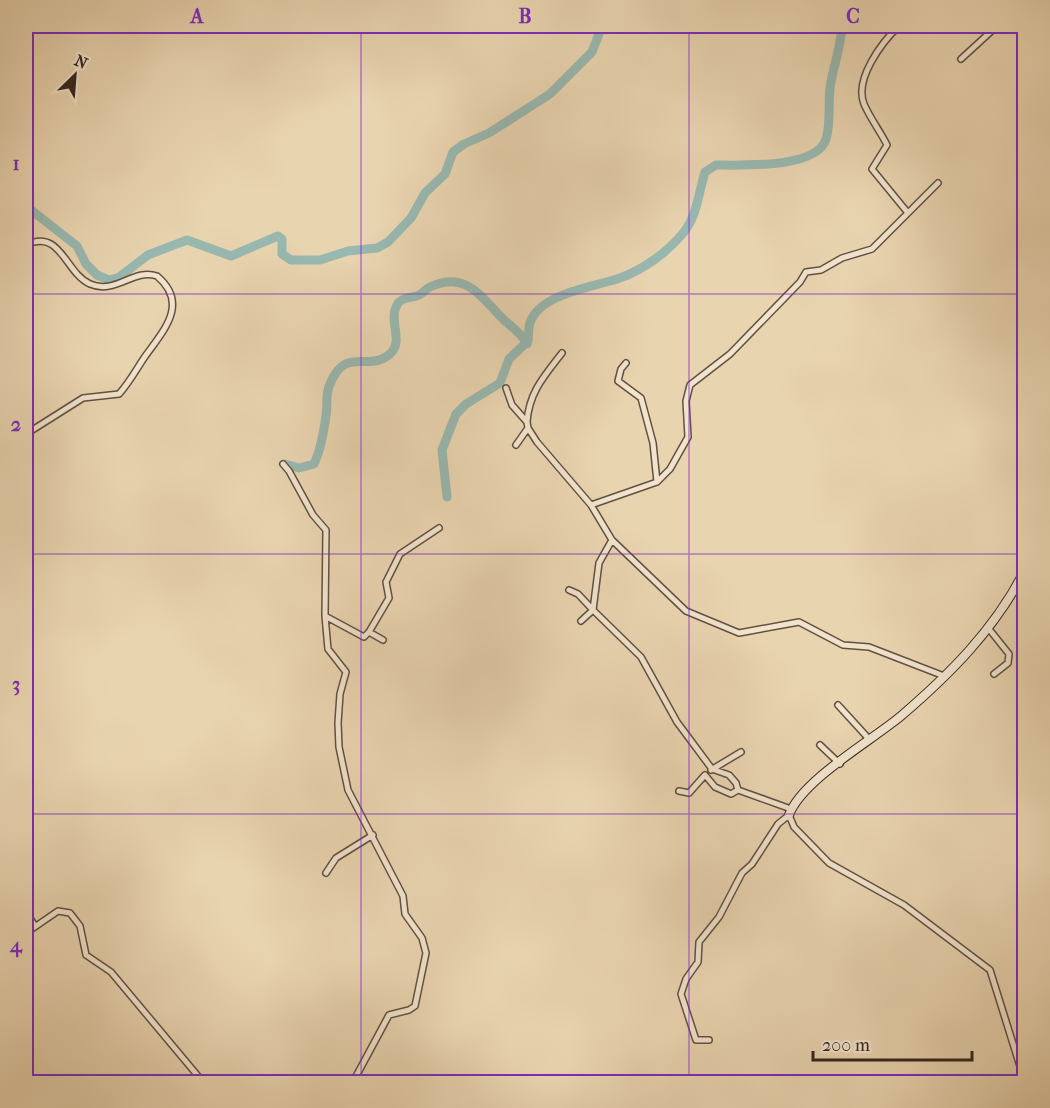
<svg xmlns="http://www.w3.org/2000/svg" width="1050" height="1108" font-family="'IM FELL French Canon',serif">
	<style>
		.lines { fill: none; stroke-linecap: round; stroke-linejoin: round }
		.river { stroke: #98b8b0; stroke-width: 9 }
		.street-casing { stroke: #615143; stroke-width: 8 }
		.secondary-casing { stroke: #34251f; stroke-width: 10 }
		.street { stroke: #f1e3cc; stroke-width: 5 }
		.secondary { stroke: #f1e3cc; stroke-width: 8 }
		.grid { fill: none; stroke: #7b2cbf; stroke-width: 1.5; stroke-opacity: 0.55 }
		.neatline { fill: none; stroke: #7b2cbf; stroke-width: 2 }
		.grid-label { font-size: 20px; text-anchor: middle; font-weight: bold; fill: #7b2cbf }
	</style>
	<rect width="100%" height="100%" fill="#e9d4b0"/>
	<filter id="stains"><feTurbulence type="fractalNoise" baseFrequency=".00333" numOctaves="4"/><feColorMatrix values="0 0 0 0 .2 0 0 0 0 .09 0 0 0 0 .02 0 0 0 .5 -.17"/></filter>
	<radialGradient id="worn" r=".72"><stop offset=".6" stop-color="#630" stop-opacity="0"/><stop offset="1" stop-color="#630" stop-opacity=".3"/></radialGradient>
	<g class="lines">
		<path class="river" d="M 26,206 L 77,246 L 86,264 L 97,275 L 109,280 L 118,278 L 148,255 L 187,240 L 231,256 L 278,236 L 282,239 L 282,254 L 291,260 L 320,260 L 348,251 L 377,248 L 388,242 L 411,218 L 425,193 L 445,174 L 453,152 L 464,144 L 489,133 L 550,94 L 592,52 L 602,26
			M 285,464 L 299,468 L 314,464 C 321,449 324,431 326,415 C 328,405 325,394 330,384 C 346,345 368,373 390,354 C 404,341 389,322 396,307 C 400,296 411,299 419,295 C 423,293 426,289 430,287 C 466,270 481,297 502,318 C 511,327 521,332 527,344
			M 447,497 L 442,450 L 456,414 L 466,404 L 500,383 L 509,359 L 528,341 C 529,335 528,329 530,323 C 539,294 592,287 617,279 C 642,271 668,252 684,232 C 697,216 699,191 705,172 L 716,165 C 741,165 817,169 826,139 C 831,124 828,104 830,88 C 833,67 841,47 842,26"/>
		<defs>
			<path id="street" d="M 899,26 C 882,42 854,79 864,104 C 870,118 880,131 887,145 L 872,169 L 908,213
				M 961,59 L 997,26
				M 26,245 C 61,228 65,273 90,284 C 116,295 133,268 157,276 C 190,304 163,331 144,358 C 136,370 129,383 119,394 L 83,398 L 26,434
				M 506,388 L 512,405 L 527,422 L 528,428 L 537,442 L 591,505 L 612,540 L 686,611 L 739,633 L 799,622 L 843,645 L 869,647 L 944,676
				M 527,422 C 529,392 545,375 562,353
				M 516,445 L 528,428
				M 283,464 L 289,471 L 313,515 L 326,530 L 325,616 L 364,637 L 369,632 L 389,598 L 386,582 L 400,554 L 439,528
				M 657,482 L 670,469 L 688,437 L 686,401 L 690,385 L 730,354 L 800,282 L 806,272 L 821,270 L 842,258 L 872,249 L 938,183
				M 591,505 L 657,482 L 653,443 L 641,398 L 618,381 L 621,369 L 626,363
				M 612,540 L 599,563 L 593,610 L 641,657 L 677,722 L 712,769 L 729,775 L 736,783 L 738,790
				M 569,590 L 578,594 L 593,610 L 581,621
				M 325,616 L 328,649 L 346,672 L 340,694 L 338,723 L 339,747 L 348,790 L 403,896 L 405,914 L 422,938 L 426,953 L 415,1006 L 409,1010 L 389,1015 L 353,1082
				M 989,629 L 1009,654 L 1008,663 L 994,674
				M 369,632 L 383,640
				M 838,705 L 869,739
				M 820,745 L 840,764
				M 711,770 L 741,752
				M 679,791 L 689,793 L 705,775 L 715,787 L 731,794 L 738,790 L 791,809
				M 326,873 L 336,858 L 373,835
				M 26,912 L 35,926
				M 26,933 L 58,911 L 70,913 L 80,926 L 86,955 L 111,972 L 203,1082
				M 709,1040 L 696,1040 L 681,994 L 686,979 L 698,962 L 699,942 L 719,917 L 742,873 L 752,864 L 778,824 L 789,815 L 794,827 L 829,863 L 904,905 L 990,970 L 1024,1079"/>
			<path id="secondary" d="M 789,815 C 802,780 871,741 901,716 C 950,674 994,630 1024,572"/>
		</defs>
		<use href="#street" class="street-casing"/>
		<use href="#secondary" class="secondary-casing"/>
		<use href="#street" class="street"/>
		<use href="#secondary" class="secondary"/>
	</g>
	<path class="grid" d="M 361,26 L 361,1082M 689,26 L 689,1082M 26,294 L 1024,294M 26,554 L 1024,554M 26,814 L 1024,814"/>
	<rect width="1050" height="1108" fill="none" stroke="#e9d4b0" stroke-width="66"/>
	<g transform="translate(75 75) rotate(25)" stroke="#f1e3cc" stroke-width="4.5" paint-order="stroke">
	<path d="M0-4.5L10 22L0 15L-10 22Z" fill="#34251f"/>
	<text y="-9" font-size="16" font-weight="bold" text-anchor="middle" fill="#34251f">N</text>
	</g>
	<path d="M813 1051v9h159v-9" fill="none" stroke="#34251f" stroke-width="3"/>
	<text x="822" y="1051" font-size="18" fill="#34251f" stroke="#f1e3cc" stroke-width="4.5" paint-order="stroke">200 m</text>
	<rect x="33" y="33" width="984" height="1042" class="neatline"/>
	<g class="grid-label">
		<text x="197" y="23">A</text>
		<text x="525" y="23">B</text>
		<text x="853" y="23">C</text>
		<text x="16" y="170">1</text>
		<text x="16" y="431">2</text>
		<text x="16" y="691">3</text>
		<text x="16" y="952">4</text>
	</g>
	<rect width="100%" height="100%" filter="url(#stains)"/>
	<rect width="100%" height="100%" fill="url(#worn)"/>
</svg>
